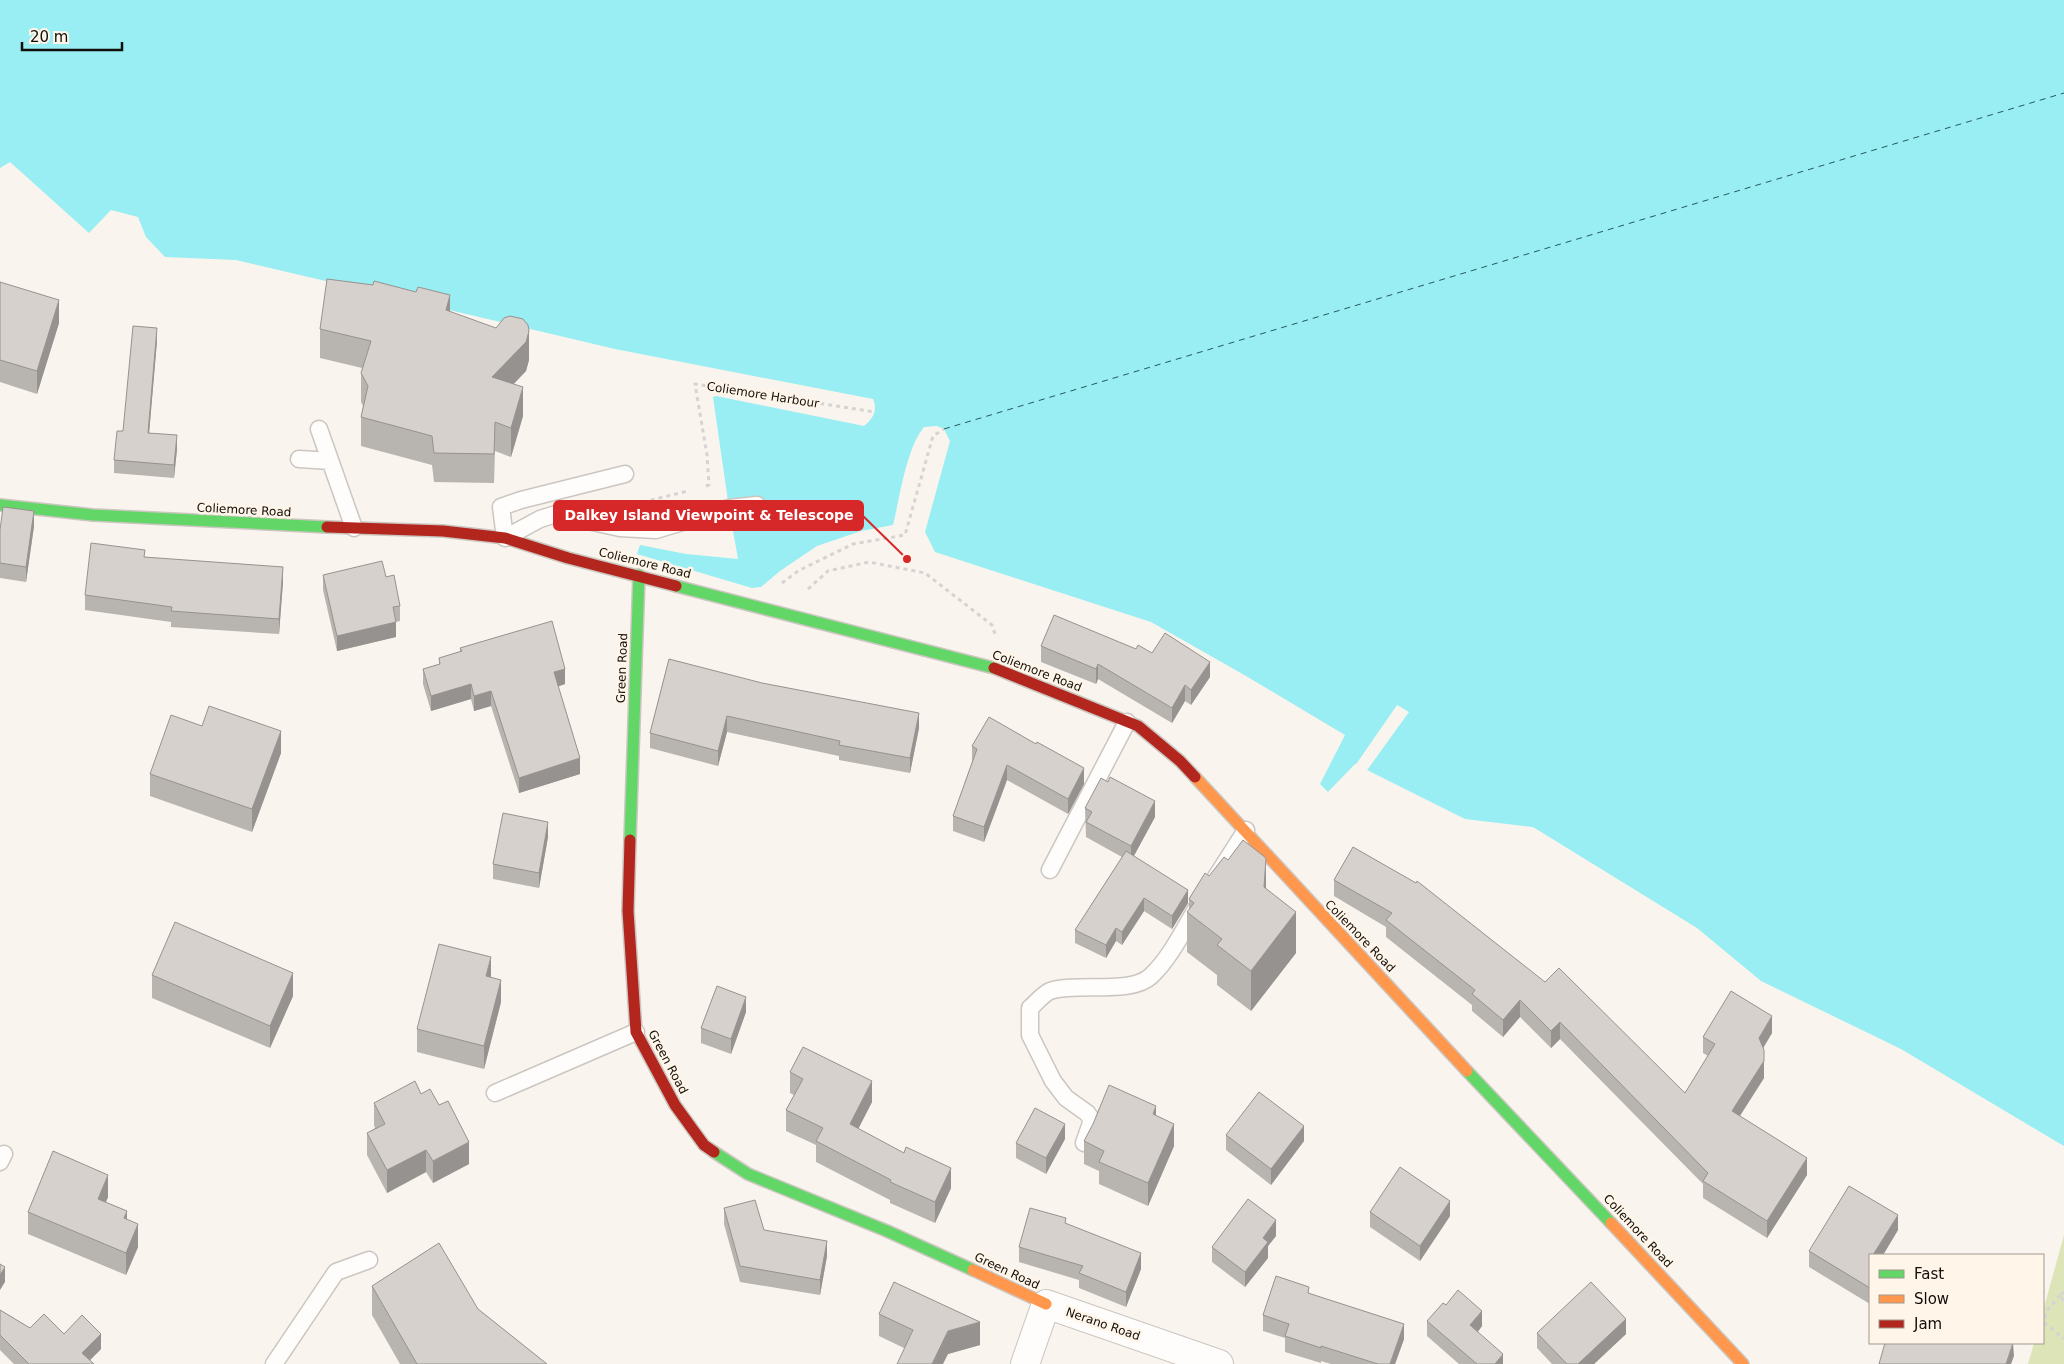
<svg xmlns="http://www.w3.org/2000/svg" width="2064" height="1364" font-family="'DejaVu Sans',sans-serif">
	<style>
		.green { fill: #dde5b8 }
		.water { fill: #98eef2 }
		.pier { fill: #faf4ee }
		.lines { fill: none; stroke-linecap: round; stroke-linejoin: round }
		.ferry { stroke: #245a5e; stroke-width: 1; stroke-dasharray: 6 5; stroke-linecap: butt }
		.lane-casing { stroke: #cbc6c0; stroke-width: 19 }
		.street-casing { stroke: #cbc6c0; stroke-width: 30 }
		.fast-casing { stroke: #cbc6c0; stroke-width: 14 }
		.slow-casing { stroke: #cbc6c0; stroke-width: 14 }
		.jam-casing { stroke: #cbc6c0; stroke-width: 14 }
		.path { stroke: #d5d4d2; stroke-width: 3; stroke-dasharray: 4 4; stroke-linecap: butt }
		.lane { stroke: #fefdfc; stroke-width: 16 }
		.street { stroke: #fefdfc; stroke-width: 28 }
		.fast { stroke: #63d668; stroke-width: 11 }
		.slow { stroke: #ff974d; stroke-width: 11 }
		.jam { stroke: #b3261e; stroke-width: 11 }
		.wall { fill: #b8b4af }
		.shaded-wall { fill: #96928f }
		.building { fill: #d6d1cc; stroke: #96928f }
		.labels { text-anchor: middle; stroke-width: 5; stroke-linejoin: round; paint-order: stroke }
		.street-label { font-size: 12px; fill: #120e09; stroke: #fff5e9 }
		.leader { fill: none; stroke: #d62828; stroke-width: 2 }
		.callout-dot { fill: #d62828; stroke: #fff5e9; stroke-width: 2 }
		.callout { fill: #d62828; stroke: #d62828; stroke-width: 2 }
		.callout-label { font-size: 14px; text-anchor: middle; font-weight: bold; fill: #fff }
	</style>
	<rect width="100%" height="100%" fill="#faf4ee"/>
	<path class="green" d="M 2064,1235 L 2064,1364 L 2028,1364 L 2034,1343 L 2043,1343 L 2043,1311 Z"/>
	<path class="water" d="M 0,0 L 2064,0 L 2064,1146 L 1901,1049 L 1761,981 L 1697,928 L 1533,827 L 1465,819 L 1355,764 L 1328,792 L 1320,784 L 1345,735 L 1246,676 L 1151,622 L 935,552 L 925,532 L 950,441 L 944,429 L 937,426 L 924,427 C 906,449 900,497 893,525 L 861,531 L 817,546 L 780,571 L 761,587 L 752,588 L 637,554 L 640,545 L 686,554 L 738,559 L 729,508 L 713,397 L 716,396 L 864,426 C 873,419 878,410 873,399 L 615,349 L 236,260 L 165,257 L 146,237 L 138,217 L 111,210 L 89,233 L 10,162 L 0,168 Z"/>
	<path class="pier" d="M 1397,705 L 1409,712 L 1365,773 L 1355,767 L 1350,773 Z"/>
	<g class="lines">
		<path class="ferry" d="M 944,429 L 2064,93"/>
		<defs>
			<path id="lane" d="M 319,429 L 354,528
				M 299,459 L 330,461
				M 625,474 L 521,500 L 501,507 L 505,538 L 540,519 L 556,514 L 620,528 L 656,530 L 729,508 L 757,505
				M 1050,870 L 1127,722
				M 1216,877 L 1246,830
				M 495,1093 L 636,1032
				M 1084,1143 L 1092,1120 L 1087,1113 L 1066,1098 L 1053,1081 L 1030,1035 L 1030,1008 C 1036,1003 1043,994 1050,991 C 1078,982 1131,995 1151,976 C 1171,957 1184,929 1198,906
				M 0,1162 L 4,1154
				M 274,1364 L 336,1272 L 369,1260"/>
			<path id="street" d="M 1025,1364 L 1046,1304 L 1219,1364"/>
			<path id="fast" d="M 0,505 L 93,515 L 327,527
				M 676,586 L 994,668
				M 630,840 L 639,575
				M 1467,1071 L 1611,1223
				M 714,1152 L 748,1174 L 887,1231 L 973,1270"/>
			<path id="slow" d="M 1195,777 L 1467,1071
				M 1611,1223 L 1743,1364
				M 973,1270 L 1046,1304"/>
			<path id="jam" d="M 327,527 L 443,531 L 505,538 L 568,558 L 676,586
				M 994,668 L 1138,726 L 1180,761 L 1195,777
				M 630,840 L 628,911 L 636,1032 L 675,1105 L 704,1145 L 714,1152"/>
		</defs>
		<use href="#lane" class="lane-casing"/>
		<use href="#street" class="street-casing"/>
		<use href="#fast" class="fast-casing"/>
		<use href="#slow" class="slow-casing"/>
		<use href="#jam" class="jam-casing"/>
		<path class="path" d="M 706,486 L 709,485 L 707,455 L 695,384 L 875,412
			M 643,502 L 688,491
			M 782,583 L 798,571 L 853,544 L 905,535 L 933,436 L 944,429
			M 808,589 L 828,571 L 869,562 L 925,573 L 992,625 L 996,637
			M 2064,1292 L 2060,1295 L 2064,1302
			M 2060,1295 L 2046,1312 L 2045,1323 L 2064,1339"/>
		<use href="#lane" class="lane"/>
		<use href="#street" class="street"/>
		<use href="#fast" class="fast"/>
		<use href="#slow" class="slow"/>
		<use href="#jam" class="jam"/>
	</g>
	<path class="wall" d="M 0,282 L 59,323 L 37,394 L 0,382 Z
		M 450,312 L 529,360 L 526,371 L 514,384 L 523,416 L 511,457 L 495,451 L 494,483 L 434,482 L 432,465 L 361,446 L 361,417 L 363,406 L 361,402 L 361,373 L 362,368 L 320,358 L 320,329 Z
		M 157,341 L 149,433 L 177,449 L 174,478 L 114,473 L 114,460 Z
		M 34,526 L 26,582 L 0,578 L 0,530 Z
		M 145,557 L 283,582 L 279,634 L 171,627 L 171,622 L 85,610 L 85,595 Z
		M 323,575 L 400,606 L 400,621 L 396,622 L 396,637 L 337,651 L 323,590 Z
		M 1041,646 L 1136,649 L 1152,653 L 1210,677 L 1191,705 L 1185,701 L 1172,723 L 1098,679 L 1096,684 L 1041,662 Z
		M 460,648 L 565,684 L 558,686 L 580,774 L 519,793 L 491,706 L 474,711 L 471,699 L 431,711 L 423,684 L 423,669 L 439,664 L 439,658 L 460,652 Z
		M 669,659 L 919,728 L 910,773 L 839,760 L 839,756 L 727,732 L 718,766 L 650,748 L 650,733 Z
		M 972,746 L 1084,784 L 1068,814 L 1007,780 L 984,842 L 953,831 L 953,816 L 972,762 Z
		M 281,753 L 252,832 L 150,796 L 150,774 Z
		M 1085,808 L 1155,817 L 1134,856 L 1188,903 L 1172,929 L 1144,911 L 1122,945 L 1116,941 L 1106,958 L 1075,943 L 1075,930 L 1122,857 L 1086,837 Z
		M 548,837 L 539,888 L 493,879 L 493,864 Z
		M 1353,847 L 1685,1093 L 1708,1056 L 1703,1053 L 1703,1037 L 1772,1033 L 1763,1048 L 1764,1078 L 1740,1116 L 1807,1175 L 1767,1238 L 1703,1198 L 1703,1184 L 1560,1039 L 1551,1048 L 1520,1017 L 1503,1037 L 1472,1011 L 1472,1005 L 1386,937 L 1386,927 L 1334,896 L 1334,880 Z
		M 1209,876 L 1266,888 L 1296,953 L 1251,1011 L 1217,985 L 1217,975 L 1187,952 L 1187,912 L 1189,910 L 1189,899 Z
		M 152,975 L 293,996 L 270,1048 L 152,998 Z
		M 491,977 L 501,1002 L 484,1069 L 417,1052 L 417,1029 Z
		M 746,1012 L 731,1054 L 701,1043 L 701,1028 Z
		M 790,1072 L 872,1102 L 858,1129 L 951,1188 L 935,1223 L 890,1203 L 890,1200 L 816,1162 L 816,1145 L 786,1131 L 786,1110 L 794,1095 L 790,1093 Z
		M 421,1094 L 469,1164 L 433,1183 L 426,1172 L 387,1193 L 367,1155 L 367,1133 L 375,1128 L 374,1125 L 374,1103 Z
		M 1156,1115 L 1174,1146 L 1148,1206 L 1099,1184 L 1099,1171 L 1084,1164 L 1084,1141 Z
		M 1226,1135 L 1304,1141 L 1271,1185 L 1226,1150 Z
		M 1065,1139 L 1046,1174 L 1016,1158 L 1016,1143 Z
		M 108,1197 L 106,1202 L 127,1220 L 138,1247 L 126,1275 L 28,1234 L 28,1212 Z
		M 724,1208 L 764,1230 L 827,1256 L 820,1295 L 740,1282 L 724,1224 Z
		M 1370,1212 L 1450,1216 L 1420,1261 L 1370,1227 Z
		M 1066,1224 L 1141,1269 L 1126,1307 L 1079,1288 L 1079,1280 L 1019,1262 L 1019,1247 Z
		M 1898,1230 L 1883,1255 L 1870,1255 L 1870,1304 L 1809,1267 L 1809,1251 Z
		M 1276,1236 L 1268,1246 L 1268,1258 L 1245,1287 L 1212,1262 L 1212,1247 Z
		M 372,1286 L 478,1309 L 547,1364 L 400,1364 L 372,1315 Z
		M 1309,1293 L 1404,1339 L 1395,1364 L 1331,1364 L 1321,1361 L 1321,1363 L 1285,1352 L 1285,1338 L 1263,1331 L 1263,1315 Z
		M 1446,1305 L 1482,1326 L 1478,1332 L 1503,1364 L 1459,1364 L 1427,1336 L 1427,1321 Z
		M 0,1310 L 30,1328 L 64,1334 L 101,1349 L 90,1360 L 94,1364 L 14,1364 L 0,1350 Z
		M 879,1314 L 980,1345 L 948,1354 L 904,1348 L 879,1336 Z
		M 1537,1333 L 1626,1334 L 1594,1364 L 1552,1364 L 1537,1348 Z"/>
	<path class="shaded-wall" d="M 450,295 L 450,324 L 446,310 Z
		M 59,300 L 59,323 L 37,394 L 37,371 Z
		M 157,328 L 157,341 L 148,446 L 148,433 Z
		M 529,331 L 529,360 L 526,371 L 492,406 L 492,377 Z
		M 523,387 L 523,416 L 511,457 L 511,428 Z
		M 177,435 L 177,449 L 174,478 L 174,465 Z
		M 34,511 L 34,526 L 26,582 L 26,567 Z
		M 283,567 L 283,582 L 279,634 L 279,619 Z
		M 396,622 L 396,637 L 337,651 L 337,636 Z
		M 1210,662 L 1210,677 L 1191,705 L 1191,690 Z
		M 1098,664 L 1098,679 L 1096,684 L 1096,669 Z
		M 565,669 L 565,684 L 554,688 L 554,672 Z
		M 471,684 L 471,699 L 431,711 L 431,696 Z
		M 1185,685 L 1185,701 L 1172,723 L 1172,708 Z
		M 491,691 L 491,706 L 474,711 L 474,696 Z
		M 919,713 L 919,728 L 910,773 L 910,758 Z
		M 727,716 L 727,732 L 718,766 L 718,751 Z
		M 281,731 L 281,753 L 252,832 L 252,809 Z
		M 580,758 L 580,774 L 519,793 L 519,778 Z
		M 1007,765 L 1007,780 L 984,842 L 984,827 Z
		M 1084,768 L 1084,784 L 1068,814 L 1068,799 Z
		M 1155,801 L 1155,817 L 1131,861 L 1131,846 Z
		M 548,822 L 548,837 L 539,888 L 539,873 Z
		M 1266,858 L 1266,898 L 1264,887 Z
		M 1188,890 L 1188,903 L 1172,929 L 1172,916 Z
		M 1144,898 L 1144,911 L 1122,945 L 1122,932 Z
		M 1296,912 L 1296,953 L 1251,1011 L 1251,971 Z
		M 1116,928 L 1116,941 L 1106,958 L 1106,945 Z
		M 491,957 L 491,980 L 486,976 Z
		M 293,973 L 293,996 L 270,1048 L 270,1026 Z
		M 501,980 L 501,1002 L 484,1069 L 484,1046 Z
		M 746,997 L 746,1012 L 731,1054 L 731,1039 Z
		M 1520,1000 L 1520,1017 L 1503,1037 L 1503,1020 Z
		M 1772,1016 L 1772,1033 L 1759,1055 L 1759,1038 Z
		M 1560,1022 L 1560,1039 L 1551,1048 L 1551,1031 Z
		M 1764,1050 L 1764,1078 L 1732,1128 L 1732,1111 Z
		M 872,1081 L 872,1102 L 850,1145 L 850,1124 Z
		M 1156,1106 L 1156,1129 L 1153,1114 Z
		M 1065,1124 L 1065,1139 L 1046,1174 L 1046,1158 Z
		M 1174,1124 L 1174,1146 L 1148,1206 L 1148,1183 Z
		M 1304,1126 L 1304,1141 L 1271,1185 L 1271,1169 Z
		M 469,1142 L 469,1164 L 433,1183 L 433,1161 Z
		M 426,1150 L 426,1172 L 387,1193 L 387,1170 Z
		M 1807,1158 L 1807,1175 L 1767,1238 L 1767,1221 Z
		M 951,1168 L 951,1188 L 935,1223 L 935,1202 Z
		M 108,1175 L 108,1197 L 98,1221 L 98,1199 Z
		M 1450,1201 L 1450,1216 L 1420,1261 L 1420,1246 Z
		M 127,1211 L 127,1233 L 124,1218 Z
		M 1898,1215 L 1898,1230 L 1883,1255 L 1873,1255 Z
		M 1276,1220 L 1276,1236 L 1268,1246 L 1268,1258 L 1245,1287 L 1245,1272 L 1263,1238 Z
		M 138,1224 L 138,1247 L 126,1275 L 126,1253 Z
		M 827,1241 L 827,1256 L 820,1295 L 820,1280 Z
		M 1141,1253 L 1141,1269 L 1126,1307 L 1126,1292 Z
		M 5,1267 L 5,1282 L 0,1290 L 0,1275 Z
		M 1482,1311 L 1482,1326 L 1470,1341 L 1470,1325 Z
		M 1626,1319 L 1626,1334 L 1594,1364 L 1578,1364 Z
		M 980,1322 L 980,1345 L 948,1354 L 943,1364 L 932,1364 L 948,1331 Z
		M 1404,1324 L 1404,1339 L 1395,1364 L 1390,1364 Z
		M 101,1334 L 101,1349 L 86,1364 L 82,1353 Z
		M 2013,1343 L 2014,1356 L 2011,1364 L 2006,1364 Z
		M 1503,1354 L 1503,1364 L 1495,1364 Z"/>
	<path class="building" d="M 327,279 L 373,285 L 374,281 L 416,292 L 418,287 L 450,295 L 446,310 L 496,328 L 504,318 L 510,316 L 523,319 L 528,325 L 529,331 L 526,342 L 492,377 L 523,387 L 511,428 L 495,422 L 494,454 L 434,453 L 432,436 L 361,417 L 368,386 L 361,373 L 371,341 L 320,329 Z
		M 0,282 L 59,300 L 37,371 L 0,360 Z
		M 133,326 L 157,328 L 148,433 L 177,435 L 174,465 L 114,460 L 117,431 L 123,431 Z
		M 3,507 L 34,511 L 26,567 L 0,563 L 0,530 Z
		M 91,543 L 145,550 L 144,557 L 283,567 L 279,619 L 171,611 L 172,607 L 85,595 Z
		M 382,561 L 386,577 L 394,575 L 400,606 L 393,607 L 396,622 L 337,636 L 323,575 Z
		M 1054,615 L 1136,649 L 1138,645 L 1152,653 L 1165,633 L 1210,662 L 1191,690 L 1185,685 L 1172,708 L 1098,664 L 1096,669 L 1041,646 Z
		M 552,621 L 565,669 L 554,672 L 580,758 L 519,778 L 491,691 L 474,696 L 471,684 L 431,696 L 423,669 L 440,664 L 439,658 L 462,651 L 460,648 Z
		M 669,659 L 762,683 L 919,713 L 910,758 L 839,745 L 840,741 L 727,716 L 718,751 L 650,733 Z
		M 209,706 L 281,731 L 252,809 L 150,774 L 171,715 L 202,726 Z
		M 989,717 L 1036,744 L 1037,742 L 1084,768 L 1068,799 L 1007,765 L 984,827 L 953,816 L 977,749 L 972,746 Z
		M 1110,777 L 1155,801 L 1131,846 L 1086,822 L 1092,812 L 1085,808 L 1101,778 L 1108,782 Z
		M 503,813 L 548,822 L 539,873 L 493,864 Z
		M 1243,840 L 1266,858 L 1264,887 L 1296,912 L 1251,971 L 1217,945 L 1222,939 L 1187,912 L 1194,903 L 1189,899 L 1205,873 L 1209,876 L 1224,857 L 1228,860 Z
		M 1353,847 L 1416,883 L 1417,881 L 1545,982 L 1559,968 L 1685,1093 L 1715,1044 L 1703,1037 L 1731,991 L 1772,1016 L 1759,1038 L 1764,1050 L 1764,1061 L 1732,1111 L 1807,1158 L 1767,1221 L 1703,1181 L 1708,1173 L 1560,1022 L 1551,1031 L 1520,1000 L 1503,1020 L 1472,994 L 1475,990 L 1386,920 L 1392,913 L 1334,880 Z
		M 1126,851 L 1188,890 L 1172,916 L 1144,898 L 1122,932 L 1116,928 L 1106,945 L 1075,930 Z
		M 175,922 L 293,973 L 270,1026 L 152,975 Z
		M 439,944 L 491,957 L 486,976 L 501,980 L 484,1046 L 417,1029 Z
		M 717,986 L 746,997 L 731,1039 L 701,1028 Z
		M 803,1047 L 872,1081 L 850,1124 L 904,1153 L 906,1147 L 951,1168 L 935,1202 L 890,1182 L 891,1180 L 816,1141 L 823,1128 L 786,1110 L 803,1079 L 790,1072 Z
		M 415,1081 L 421,1094 L 430,1089 L 439,1105 L 448,1101 L 469,1142 L 433,1161 L 426,1150 L 387,1170 L 367,1133 L 385,1124 L 374,1103 Z
		M 1109,1085 L 1156,1106 L 1153,1114 L 1174,1124 L 1148,1183 L 1099,1162 L 1104,1151 L 1084,1141 L 1093,1124 Z
		M 1259,1092 L 1304,1126 L 1271,1169 L 1226,1135 Z
		M 1035,1108 L 1065,1124 L 1046,1158 L 1016,1143 Z
		M 53,1151 L 108,1175 L 98,1199 L 127,1211 L 124,1218 L 138,1224 L 126,1253 L 28,1212 Z
		M 1400,1167 L 1450,1201 L 1420,1246 L 1370,1212 Z
		M 1849,1186 L 1898,1215 L 1873,1255 L 1870,1255 L 1870,1288 L 1809,1251 Z
		M 1248,1199 L 1276,1220 L 1263,1238 L 1268,1242 L 1245,1272 L 1212,1247 Z
		M 755,1200 L 764,1230 L 827,1241 L 820,1280 L 740,1266 L 724,1208 Z
		M 1030,1208 L 1066,1218 L 1065,1223 L 1141,1253 L 1126,1292 L 1079,1273 L 1083,1266 L 1019,1247 Z
		M 439,1243 L 478,1309 L 547,1364 L 417,1364 L 372,1286 Z
		M 0,1264 L 5,1267 L 0,1275 Z
		M 1276,1276 L 1309,1287 L 1308,1293 L 1404,1324 L 1390,1364 L 1378,1364 L 1321,1346 L 1321,1348 L 1285,1336 L 1289,1324 L 1263,1315 Z
		M 894,1282 L 980,1322 L 948,1331 L 932,1364 L 897,1364 L 913,1330 L 879,1314 Z
		M 1591,1282 L 1626,1319 L 1578,1364 L 1567,1364 L 1537,1333 Z
		M 1458,1290 L 1482,1311 L 1470,1325 L 1503,1354 L 1495,1364 L 1477,1364 L 1427,1321 L 1443,1303 L 1446,1305 Z
		M 0,1310 L 30,1328 L 44,1314 L 64,1334 L 82,1315 L 101,1334 L 82,1353 L 94,1364 L 29,1364 L 0,1335 Z
		M 1885,1343 L 2013,1343 L 2006,1364 L 1879,1364 Z"/>
	<g class="labels">
		<g class="street-label">
			<text transform="translate(763 395) rotate(9)" y="4">Coliemore Harbour</text>
			<text transform="translate(244 510) rotate(3)" y="4">Coliemore Road</text>
			<text transform="translate(645 563) rotate(14)" y="4">Coliemore Road</text>
			<text transform="translate(622 668) rotate(-88)" y="4">Green Road</text>
			<text transform="translate(1037 671) rotate(21)" y="4">Coliemore Road</text>
			<text transform="translate(1360 936) rotate(46)" y="4">Coliemore Road</text>
			<text transform="translate(668 1062) rotate(62)" y="4">Green Road</text>
			<text transform="translate(1638 1231) rotate(47)" y="4">Coliemore Road</text>
			<text transform="translate(1007 1271) rotate(25)" y="4">Green Road</text>
			<text transform="translate(1103 1324) rotate(19)" y="4">Nerano Road</text>
		</g>
	</g>
	<path class="leader" d="M907 559L863 516"/>
	<circle class="callout-dot" cx="907" cy="559" r="5"/>
	<rect class="callout" x="554" y="501" width="309" height="29" rx="5"/>
	<g class="callout-label">
		<text x="709" y="520">Dalkey Island Viewpoint &amp; Telescope</text>
	</g>
	<rect x="1869" y="1254" width="175" height="90" fill="#fff5e9" stroke="#a0998f"/>
	<rect x="1879" y="1270" width="25" height="8" fill="#63d668" stroke="#a0998f"/>
	<text x="1914" y="1279" font-size="15" fill="#120e09">Fast</text>
	<rect x="1879" y="1295" width="25" height="8" fill="#ff974d" stroke="#a0998f"/>
	<text x="1914" y="1304" font-size="15" fill="#120e09">Slow</text>
	<rect x="1879" y="1320" width="25" height="8" fill="#b3261e" stroke="#a0998f"/>
	<text x="1914" y="1329" font-size="15" fill="#120e09">Jam</text>
	<path d="M22 42v8h100v-8" fill="none" stroke="#120e09" stroke-width="2.5"/>
	<text x="30" y="42" font-size="15" fill="#120e09" stroke="#fff5e9" stroke-width="4" paint-order="stroke">20 m</text>
</svg>
